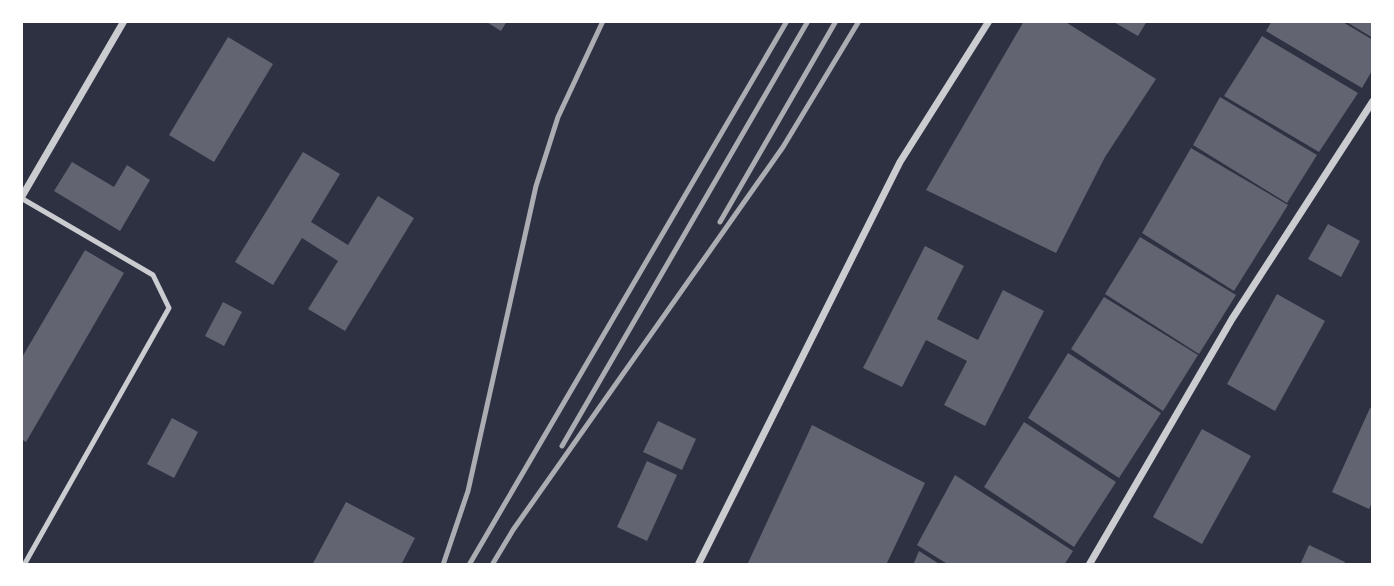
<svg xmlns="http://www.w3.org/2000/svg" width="1394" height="586" font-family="Inter,sans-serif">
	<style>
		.building { fill: #626471 }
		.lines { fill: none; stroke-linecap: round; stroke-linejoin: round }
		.service { stroke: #caccd0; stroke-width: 5 }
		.minor { stroke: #caccd0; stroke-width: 7 }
		.rail { stroke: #abadb3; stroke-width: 5 }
	</style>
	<rect width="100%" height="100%" fill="#2d3142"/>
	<path class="building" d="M 485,21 L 507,21 L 501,31 Z
		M 1024,21 L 1064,21 L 1156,79 L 1105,157 L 1056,253 L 926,190 Z
		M 1112,21 L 1147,21 L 1138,36 Z
		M 1272,21 L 1341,21 L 1373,40 L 1373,69 L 1362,88 L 1266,31 Z
		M 1345,21 L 1373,21 L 1373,38 Z
		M 1262,36 L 1358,93 L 1319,152 L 1224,96 Z
		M 228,37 L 273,64 L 214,162 L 169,135 Z
		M 1220,97 L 1317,155 L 1287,203 L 1193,145 Z
		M 1191,148 L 1288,205 L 1234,291 L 1142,233 Z
		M 303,152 L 340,174 L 311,222 L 348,245 L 378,196 L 414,218 L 345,331 L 308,309 L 338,261 L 302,238 L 273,285 L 235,262 Z
		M 72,162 L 114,187 L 127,165 L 150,180 L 120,231 L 54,191 Z
		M 1328,224 L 1360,241 L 1341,277 L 1308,259 Z
		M 1140,237 L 1236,295 L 1199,354 L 1105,294 Z
		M 925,246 L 964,266 L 937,319 L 978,340 L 1003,290 L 1044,311 L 985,426 L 944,405 L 967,361 L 926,340 L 902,387 L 863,368 Z
		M 85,250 L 124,273 L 26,442 L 21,439 L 21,359 Z
		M 1277,294 L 1325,321 L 1275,411 L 1227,384 Z
		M 1104,297 L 1198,355 L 1163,411 L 1071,349 Z
		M 223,302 L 242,312 L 224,346 L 205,336 Z
		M 1068,353 L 1161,413 L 1119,478 L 1028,418 Z
		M 1370,408 L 1373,409 L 1373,501 L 1369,509 L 1332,492 Z
		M 172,418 L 198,432 L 174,478 L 147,464 Z
		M 658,421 L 696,439 L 682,470 L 643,452 Z
		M 1024,422 L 1116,482 L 1074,547 L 984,487 Z
		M 812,425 L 925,483 L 886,565 L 747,565 Z
		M 1202,429 L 1251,456 L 1202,544 L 1153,517 Z
		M 647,461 L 677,475 L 647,541 L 617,527 Z
		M 955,475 L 1073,551 L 1064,565 L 949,565 L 917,545 Z
		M 346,502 L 415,538 L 401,565 L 312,565 Z
		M 1309,545 L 1345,562 L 1344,565 L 1300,565 Z
		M 919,551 L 941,565 L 913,565 Z"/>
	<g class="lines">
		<path class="service" d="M 21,198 L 153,275 L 169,308 L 24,565"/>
		<path class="minor" d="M 21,198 L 124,21
			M 698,565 L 900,162 L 989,21
			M 1089,565 L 1232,319 L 1373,101"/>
		<path class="rail" d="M 720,222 L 836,21
			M 562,446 L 808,21
			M 443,565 L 468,491 L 536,186 L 558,117 L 603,21
			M 469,565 L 787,21
			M 492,565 L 513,530 L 783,147 L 859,21"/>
	</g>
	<rect width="1394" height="586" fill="none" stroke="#ffffff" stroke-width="46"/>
</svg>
